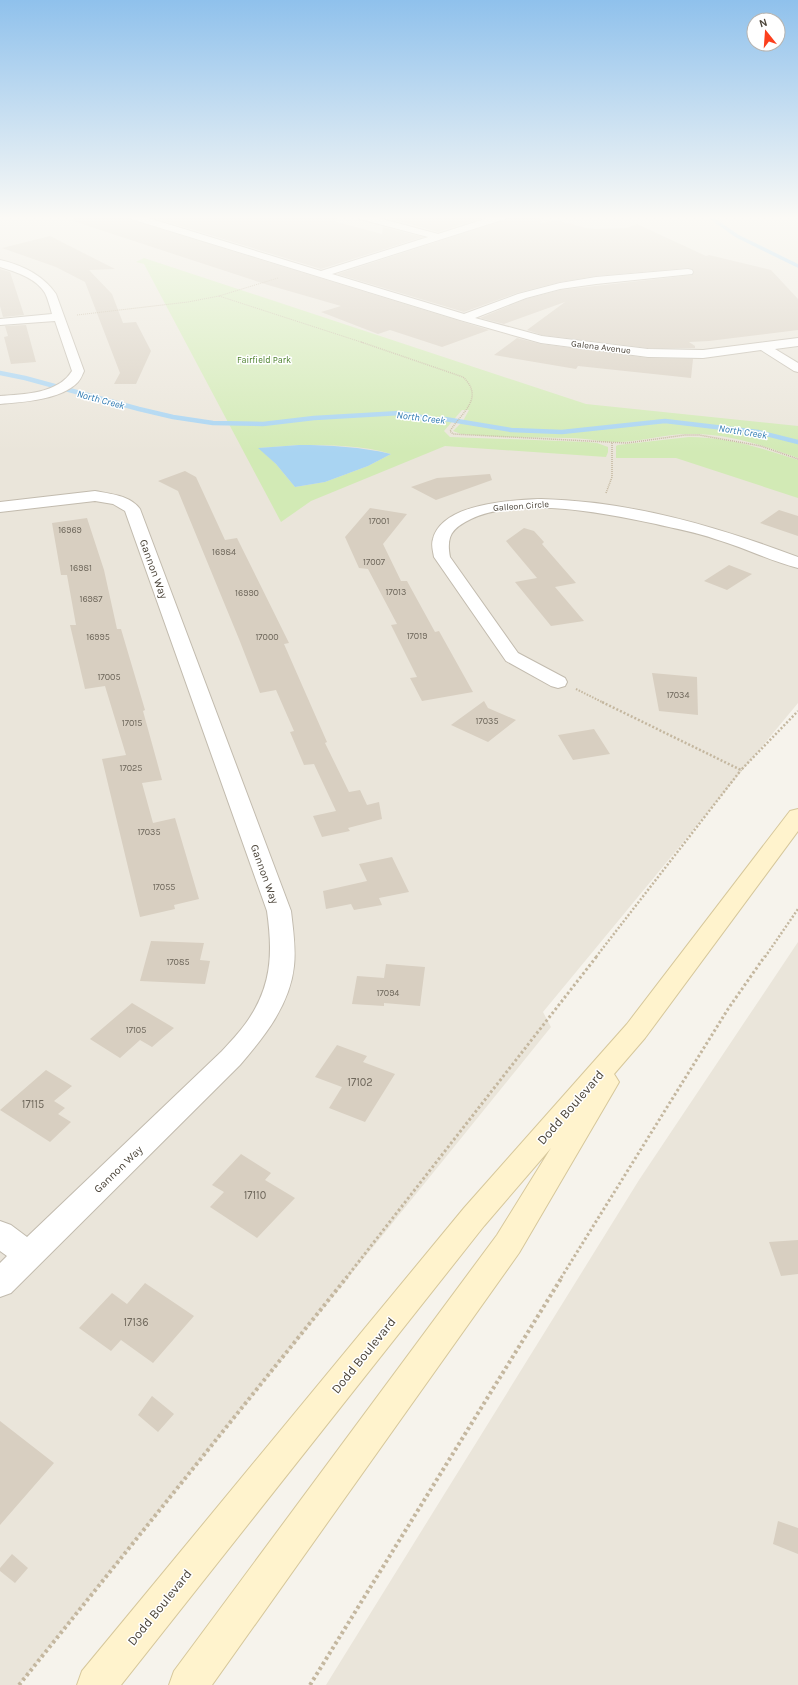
<svg xmlns="http://www.w3.org/2000/svg" width="798" height="1685" font-family="Karla,sans-serif">
	<style>
		.residential { fill: #eae5da }
		.green { fill: #d2eab5; fill-rule: evenodd }
		.water { fill: #a9d4f2 }
		.lines { fill: none; stroke-linecap: round; stroke-linejoin: round }
		.stream-far1 { stroke: #a9d4f2; stroke-width: 3.5 }
		.stream { stroke: #a9d4f2; stroke-width: 4.5 }
		.building { fill: #d8cfc1 }
		.street-casing { stroke: #c2bbae; stroke-width: 2 }
		.secondary-casing { stroke: #d6c79b; stroke-width: 2 }
		.path-far5 { stroke: #c4b79f; stroke-width: 1; stroke-dasharray: 1 1; stroke-linecap: butt }
		.path-far4 { stroke: #c4b79f; stroke-width: 1.5; stroke-dasharray: 1 1; stroke-linecap: butt }
		.path-far3 { stroke: #c4b79f; stroke-width: 2; stroke-dasharray: 1.5 1.5; stroke-linecap: butt }
		.path-far2 { stroke: #c4b79f; stroke-width: 2.5; stroke-dasharray: 2 2; stroke-linecap: butt }
		.path-far1 { stroke: #c4b79f; stroke-width: 3; stroke-dasharray: 2.5 2.5; stroke-linecap: butt }
		.path { stroke: #c4b79f; stroke-width: 4; stroke-dasharray: 3 3; stroke-linecap: butt }
		.street { fill: #fff; fill-rule: evenodd }
		.secondary { fill: #fff3cd; fill-rule: evenodd }
		.labels { text-anchor: middle; stroke-width: 3; stroke-linejoin: round; paint-order: stroke }
		.far-street-label { font-size: 9px; fill: #4b4439; stroke: #fff }
		.far-park-label { font-size: 9px; fill: #4a7f2a; stroke: #fff }
		.number-label { font-size: 9px; fill: #6e675b }
		.far-water-label { font-size: 10px; font-style: italic; fill: #2e7ab2; stroke: #fff }
		.street-label { font-size: 11px; fill: #4b4439; stroke: #fff }
		.near-number-label { font-size: 11px; fill: #6e675b }
		.near-street-label { font-size: 13px; fill: #4b4439; stroke: #fff }
	</style>
	<rect width="100%" height="100%" fill="#f6f3ec"/>
	<path class="residential" d="M 0,217 L 798,217 L 798,703 L 543,1012 L 551,1027 L 19,1685 L 0,1685 Z
		M 798,942 L 798,1685 L 326,1685 L 639,1180 Z"/>
	<path class="green" d="M 144,258 L 586,404 L 798,426 L 798,458 C 763,445 726,433 689,434 C 664,434 641,442 616,442 C 601,442 586,438 571,438 C 534,438 498,437 461,434 L 453,431 L 463,421 L 469,410 L 462,410 L 444,431 L 450,437 L 587,442 L 597,443 L 608,447 L 608,452 L 606,457 L 445,446 L 311,501 L 281,522 L 144,264 L 136,262 ZM 299,445 C 329,445 363,445 391,454 L 368,466 L 325,482 L 295,487 L 276,464 L 259,448 Z
		M 689,437 C 727,437 762,448 798,460 L 798,498 L 676,458 L 616,458 L 616,446 L 618,445 Z"/>
	<path class="water" d="M 299,445 C 330,445 362,447 391,454 L 368,466 L 325,482 L 295,487 L 276,464 L 258,448 Z"/>
	<g class="lines">
		<path class="stream-far1" d="M 710,217 L 737,236 L 798,266"/>
		<path class="stream" d="M 0,373 L 25,378 L 139,409 L 173,417 L 213,423 L 263,424 L 314,418 L 400,413 L 437,420 L 445,419 L 511,430 L 562,432 L 665,421 L 758,432 L 798,442"/>
	</g>
	<path class="building" d="M 74,217 L 129,217 L 131,220 L 489,330 L 442,347 L 390,330 L 378,334 L 321,312 L 341,306 L 268,285 L 73,221 Z
		M 151,217 L 336,217 L 337,222 L 382,234 L 383,227 L 423,237 L 321,269 Z
		M 385,217 L 485,217 L 438,232 Z
		M 507,217 L 540,217 L 541,223 L 556,220 L 586,228 L 596,229 L 627,228 L 637,224 L 706,256 L 709,255 L 771,270 L 798,299 L 798,330 L 709,341 L 689,342 L 695,346 L 695,348 L 648,348 L 542,335 L 527,330 L 565,302 L 504,324 L 480,318 L 526,299 L 560,290 L 692,275 L 694,271 L 692,269 L 688,268 L 596,276 L 560,282 L 517,293 L 464,312 L 337,274 L 505,220 Z
		M 50,236 L 115,269 L 89,270 L 112,294 L 123,323 L 136,322 L 151,351 L 136,384 L 114,384 L 120,373 L 85,282 L 56,267 L 2,248 Z
		M 0,269 L 10,272 L 24,315 L 3,317 L 0,306 Z
		M 26,325 L 36,362 L 11,364 L 4,337 L 8,336 L 5,326 Z
		M 517,338 L 541,344 L 648,358 L 693,359 L 691,378 L 578,366 L 576,369 L 494,355 Z
		M 185,471 L 196,477 L 225,540 L 237,538 L 289,643 L 284,644 L 327,742 L 325,743 L 349,792 L 360,790 L 367,805 L 379,802 L 382,819 L 348,828 L 350,831 L 322,837 L 313,816 L 336,811 L 314,764 L 304,765 L 290,732 L 294,731 L 276,690 L 260,693 L 239,639 L 178,491 L 158,481 Z
		M 490,474 L 492,480 L 436,500 L 411,487 L 437,478 Z
		M 370,508 L 407,514 L 383,544 L 401,581 L 407,581 L 435,632 L 439,631 L 473,692 L 422,701 L 410,678 L 417,677 L 391,625 L 397,624 L 368,569 L 359,568 L 345,537 Z
		M 779,510 L 798,516 L 798,536 L 760,523 Z
		M 87,518 L 104,570 L 117,629 L 121,629 L 145,710 L 143,711 L 162,780 L 142,783 L 153,823 L 175,818 L 199,899 L 174,905 L 175,909 L 140,917 L 102,759 L 126,755 L 105,686 L 85,689 L 70,625 L 76,625 L 67,575 L 61,575 L 52,523 Z
		M 524,528 L 534,531 L 544,542 L 542,544 L 576,583 L 555,587 L 584,621 L 551,626 L 515,582 L 537,578 L 506,541 Z
		M 729,565 L 752,574 L 727,590 L 704,581 Z
		M 652,673 L 697,677 L 698,715 L 659,711 Z
		M 484,701 L 488,708 L 516,720 L 488,742 L 451,725 Z
		M 594,729 L 610,754 L 573,760 L 558,735 Z
		M 392,857 L 409,892 L 379,898 L 382,905 L 354,910 L 351,904 L 326,909 L 323,891 L 367,881 L 359,864 Z
		M 151,941 L 204,943 L 200,960 L 210,961 L 205,984 L 140,981 Z
		M 386,964 L 425,967 L 420,1006 L 384,1003 L 384,1006 L 352,1004 L 357,976 L 384,978 Z
		M 132,1003 L 174,1028 L 152,1047 L 140,1040 L 120,1058 L 90,1039 Z
		M 337,1045 L 367,1056 L 363,1062 L 395,1074 L 365,1122 L 329,1108 L 342,1087 L 315,1077 Z
		M 46,1070 L 72,1086 L 54,1101 L 65,1108 L 58,1114 L 71,1122 L 50,1142 L 0,1110 Z
		M 241,1154 L 271,1173 L 265,1180 L 295,1198 L 257,1238 L 210,1207 L 224,1192 L 212,1185 Z
		M 798,1240 L 798,1274 L 781,1276 L 769,1242 Z
		M 145,1283 L 194,1316 L 153,1363 L 121,1340 L 111,1351 L 79,1328 L 112,1293 L 127,1304 Z
		M 152,1396 L 174,1414 L 158,1432 L 138,1415 Z
		M 0,1421 L 54,1463 L 0,1525 Z
		M 778,1521 L 798,1528 L 798,1554 L 773,1544 Z
		M 12,1554 L 28,1568 L 15,1583 L 0,1571 L 0,1568 Z"/>
	<g class="lines">
		<defs>
			<path id="street" d="M 130,217 L 145,217 L 321,271 L 428,237 L 360,219 L 359,217 L 375,217 L 438,234 L 491,217 L 506,217 L 505,219 L 332,274 L 464,314 L 518,294 L 560,283 L 596,277 L 688,269 L 692,270 L 693,272 L 692,274 L 596,284 L 560,289 L 526,298 L 475,318 L 542,336 L 648,349 L 703,350 L 798,338 L 798,346 L 775,349 L 798,363 L 798,372 L 794,371 L 761,350 L 703,358 L 648,357 L 541,343 L 460,320 L 131,219 Z
				M 0,260 C 22,265 43,275 56,294 L 84,371 C 82,375 81,379 78,382 C 61,400 23,402 0,404 L 0,396 C 24,394 58,394 72,371 L 55,321 L 0,325 L 0,319 L 52,314 C 50,307 48,299 45,293 C 36,278 16,272 0,267 Z
				M 95,491 C 110,494 130,495 140,509 L 291,911 C 293,929 296,948 294,966 C 290,1005 264,1037 240,1065 L 11,1293 L 0,1297 L 0,1263 L 7,1256 L 0,1251 L 0,1221 L 11,1225 L 27,1237 L 222,1051 C 230,1042 239,1033 246,1023 C 272,987 273,953 267,911 L 125,511 L 113,504 L 95,501 L 0,512 L 0,502 Z
				M 541,499 C 629,501 716,526 798,557 L 798,568 C 770,561 743,547 715,539 C 696,532 676,529 656,524 C 604,513 520,496 471,519 C 452,528 446,536 450,557 L 518,653 L 565,678 L 567,682 L 565,686 L 558,688 L 551,686 L 506,661 L 434,557 C 433,551 431,545 433,539 C 442,503 512,500 541,499 Z"/>
			<path id="secondary" d="M 798,809 L 798,831 L 645,1038 L 614,1074 L 619,1082 L 615,1089 L 519,1253 L 212,1685 L 169,1685 L 174,1671 L 497,1235 L 551,1148 L 484,1226 L 121,1685 L 77,1685 L 82,1671 L 464,1208 L 627,1024 L 790,811 Z"/>
		</defs>
		<use href="#street" class="street-casing"/>
		<use href="#secondary" class="secondary-casing"/>
		<path class="path-far5" d="M 219,296 L 364,343
			M 77,315 L 188,302 L 219,296 L 278,278"/>
		<path class="path-far4" d="M 361,342 L 463,377 C 485,398 462,412 450,431 L 453,434 L 627,443 L 685,435 L 699,435 L 761,446 L 798,459
			M 606,493 L 612,477 L 612,443"/>
		<path class="path-far3" d="M 576,689 L 604,703"/>
		<path class="path-far2" d="M 602,702 L 741,770 L 798,711
			M 596,957 L 741,770
			M 765,957 L 798,909"/>
		<path class="path-far1" d="M 346,1278 L 597,956
			M 561,1278 L 728,1009 L 765,956"/>
		<path class="path" d="M 19,1685 L 347,1277
			M 310,1685 L 562,1277"/>
		<use href="#street" class="street"/>
		<use href="#secondary" class="secondary"/>
	</g>
	<linearGradient id="sky" x2="0" y2="1"><stop stop-color="#8fc1ec"/><stop offset="0.48" stop-color="#fbfaf6"/><stop offset="1" stop-color="#fbfaf6" stop-opacity="0"/></linearGradient>
	<rect width="798" height="453" fill="url(#sky)"/>
	<g class="labels">
		<g class="far-street-label">
			<text transform="translate(601 347) rotate(7)" y="3">Galena Avenue</text>
			<text transform="translate(521 506) rotate(-4)" y="3">Galleon Circle</text>
		</g>
		<g class="far-park-label">
			<text x="264" y="363">Fairfield Park</text>
		</g>
		<g class="number-label">
			<text x="379" y="524">17001</text>
			<text x="70" y="533">16969</text>
			<text x="224" y="555">16984</text>
			<text x="374" y="565">17007</text>
			<text x="81" y="571">16981</text>
			<text x="396" y="595">17013</text>
			<text x="247" y="596">16990</text>
			<text x="91" y="602">16987</text>
			<text x="417" y="639">17019</text>
			<text x="98" y="640">16995</text>
			<text x="267" y="640">17000</text>
			<text x="109" y="680">17005</text>
			<text x="678" y="698">17034</text>
			<text x="487" y="724">17035</text>
			<text x="132" y="726">17015</text>
			<text x="131" y="771">17025</text>
			<text x="149" y="835">17035</text>
			<text x="164" y="890">17055</text>
			<text x="178" y="965">17085</text>
			<text x="388" y="996">17094</text>
			<text x="136" y="1033">17105</text>
		</g>
		<g class="far-water-label">
			<text transform="translate(101 399) rotate(15)" y="4">North Creek</text>
			<text transform="translate(421 417) rotate(7)" y="4">North Creek</text>
			<text transform="translate(743 431) rotate(9)" y="4">North Creek</text>
		</g>
		<g class="street-label">
			<text transform="translate(154 569) rotate(70)" y="4">Gannon Way</text>
			<text transform="translate(265 874) rotate(70)" y="4">Gannon Way</text>
			<text transform="translate(118 1169) rotate(-44)" y="4">Gannon Way</text>
		</g>
		<g class="near-number-label">
			<text x="360" y="1086">17102</text>
			<text x="33" y="1108">17115</text>
			<text x="255" y="1199">17110</text>
			<text x="136" y="1326">17136</text>
		</g>
		<g class="near-street-label">
			<text transform="translate(570 1107) rotate(-49)" y="5">Dodd Boulevard</text>
			<text transform="translate(363 1355) rotate(-51)" y="5">Dodd Boulevard</text>
			<text transform="translate(159 1607) rotate(-51)" y="5">Dodd Boulevard</text>
		</g>
	</g>
	<g transform="translate(766 32) rotate(343)"><circle r="19" fill="#ffffff" stroke="#b7b4b0"/>
	<path d="M0-3L7 15L0 10L-7 15Z" fill="#fc3f1d"/>
	<text y="-6" font-size="11" font-weight="bold" text-anchor="middle" fill="#4b4439">N</text>
	</g>
</svg>
